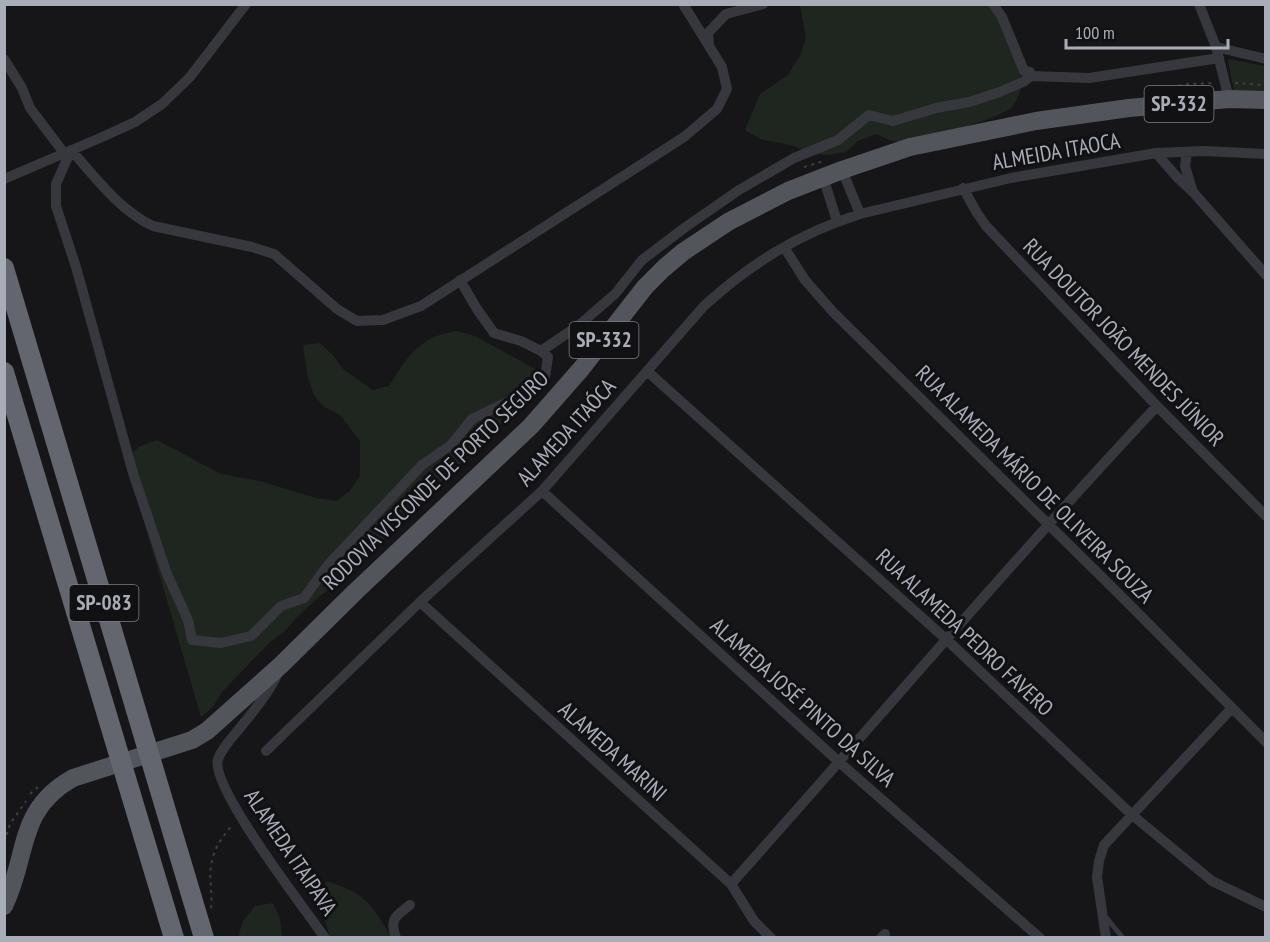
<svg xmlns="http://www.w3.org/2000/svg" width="1270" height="942" font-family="'PT Sans Narrow',sans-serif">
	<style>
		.green { fill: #1e261f }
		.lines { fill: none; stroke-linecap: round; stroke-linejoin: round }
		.path { stroke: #3d3f44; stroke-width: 2; stroke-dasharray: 3 4.5; stroke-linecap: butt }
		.service { stroke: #37383d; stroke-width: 5 }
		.minor { stroke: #37383d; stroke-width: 10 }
		.primary { stroke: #53555c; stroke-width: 18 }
		.motorway { stroke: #63666e; stroke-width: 20 }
		.labels { text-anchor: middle; stroke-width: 6; stroke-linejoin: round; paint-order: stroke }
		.shield { fill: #111113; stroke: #7b7e86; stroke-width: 1.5 }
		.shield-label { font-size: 21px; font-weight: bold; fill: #a8adb8 }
		.street-label { font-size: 22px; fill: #a8adb8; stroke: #111113 }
	</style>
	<rect width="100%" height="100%" fill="#161618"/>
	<path class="green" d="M 800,5 L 997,5 C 1005,26 1024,67 1021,88 C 1020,94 1015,104 1011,108 C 999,119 908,145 893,141 C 887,140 881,136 876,134 L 858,141 L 846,152 L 828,155 L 812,154 L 794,146 L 760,139 L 745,130 L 760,94 L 788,75 L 800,56 L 806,38 Z
		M 1228,59 L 1265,66 L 1265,96 L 1234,92 Z
		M 456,331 L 475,336 L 537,370 L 533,387 L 519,407 L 335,586 L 321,595 L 297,617 L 284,632 L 270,642 L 222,692 L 213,707 L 201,717 L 140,508 L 133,452 L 140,446 L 157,440 L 221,474 L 260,481 L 316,498 L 336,501 L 350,491 L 360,475 L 360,441 L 340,415 L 324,407 L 314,395 L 308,378 L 303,345 L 320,343 L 333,355 L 343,369 L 373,390 L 389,386 C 408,356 419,337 456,331 Z
		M 327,881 C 366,894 371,903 391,937 L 330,937 L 317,895 Z
		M 273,903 L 280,918 L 282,937 L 238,937 L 243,921 L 255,906 Z"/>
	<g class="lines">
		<path class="path" d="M 1235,83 L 1266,85
			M 1149,91 L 1189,84 L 1215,83
			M 804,167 L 824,161
			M 30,794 L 39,786
			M 4,842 L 10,824 L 26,801
			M 211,908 C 213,893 208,876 212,861 C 215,846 224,835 233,824"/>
		<path class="service" d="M 1105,916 L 1123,938"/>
		<path class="minor" d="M 1199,4 L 1216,47 L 1229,99
			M 709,45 L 708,33 L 726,14 L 763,4
			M 1216,47 L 1266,59
			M 4,59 L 22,88 L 30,108 L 64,153
			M 1031,76 L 1089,78 L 1219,58
			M 1187,152 L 1185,166 L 1192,189
			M 1156,153 L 1176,176 L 1193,192 L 1266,275
			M 842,170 L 860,214
			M 823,177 L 837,221
			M 4,179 L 100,138 L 135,122 L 162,104 L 190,77 L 246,4
			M 963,188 L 977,213 L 986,226 L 1157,406 L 1266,516
			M 784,247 L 805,280 L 833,312 L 1119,594 L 1266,742
			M 460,280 L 477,309 L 494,333 L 521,341 L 541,351 L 548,357 L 545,377 L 523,397 L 501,405 L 472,419 L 451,445 L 422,465 L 328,565 L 304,598 L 281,606 L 251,636 L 221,643 L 192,640 L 188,620 L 167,574 L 133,473 L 76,267 L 56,206 L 56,184 L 71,150 C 95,177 120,211 153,226 L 252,247 L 274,254 L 337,309 L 357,321 L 383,320 L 421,306 L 684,137 L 717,109 L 727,89 L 722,67 L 683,4
			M 541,351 L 578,326 L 615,294 L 642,260 L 687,226 L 739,190 L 794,158 L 838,140 L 869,115 L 893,121 L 936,108 L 969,102 L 997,93 L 1023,82 L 1031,76 L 1030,72 L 1024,71 L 1002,17 L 993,4
			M 647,371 L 947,640 L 1131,814 L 1212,881 L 1266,907
			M 542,491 L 839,762 L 1040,938
			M 420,602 L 731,884 L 754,921 L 771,938
			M 278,673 C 268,694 253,712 239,729 C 231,739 222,748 218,759 C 209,786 306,910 325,938
			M 266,751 L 420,602 L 542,491 L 704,306 C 751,263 800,233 860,214 L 1011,178 L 1156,153 L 1204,151 L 1266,154
			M 731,884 C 873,725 1011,562 1157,406
			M 396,938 C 389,918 396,916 410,905
			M 881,938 L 885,934
			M 1106,938 L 1097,877 L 1099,861 L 1104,845 L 1232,708"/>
		<path class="primary" d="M 4,906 C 29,855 16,810 73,778 L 192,740 L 207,731 L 281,665 L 355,592 L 531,426 L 581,369 L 645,287 L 664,268 L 683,252 L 728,222 L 788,191 L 842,170 L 910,147 L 1036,121 L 1129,108 L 1229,99 L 1266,100"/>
		<path class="motorway" d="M 4,268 L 204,938
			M 4,372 L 174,938"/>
	</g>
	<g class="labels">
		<g class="shield">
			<rect x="1144.5" y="86" width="69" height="36" rx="4.5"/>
			<rect x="569.5" y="322" width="69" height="36" rx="4.5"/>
			<rect x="69.5" y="585" width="69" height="36" rx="4.5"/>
		</g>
		<g class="shield-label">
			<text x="1179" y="111">SP-332</text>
			<text x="604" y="347">SP-332</text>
			<text x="104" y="610">SP-083</text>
		</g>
		<g class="street-label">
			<text transform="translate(1056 151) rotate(-10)" y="8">ALMEIDA ITAOCA</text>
			<text transform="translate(1124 342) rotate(46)" y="8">RUA DOUTOR JOÃO MENDES JÚNIOR</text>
			<text transform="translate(566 432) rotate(-48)" y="8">ALAMEDA ITAÓCA</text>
			<text transform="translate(435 480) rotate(-44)" y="8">RODOVIA VISCONDE DE PORTO SEGURO</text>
			<text transform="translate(1035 484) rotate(45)" y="8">RUA ALAMEDA MÁRIO DE OLIVEIRA SOUZA</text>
			<text transform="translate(965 632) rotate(43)" y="8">RUA ALAMEDA PEDRO FAVERO</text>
			<text transform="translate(803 702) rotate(42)" y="8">ALAMEDA JOSÉ PINTO DA SILVA</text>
			<text transform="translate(613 751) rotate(42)" y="8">ALAMEDA MARINI</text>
			<text transform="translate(291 852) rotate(56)" y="8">ALAMEDA ITAIPAVA</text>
		</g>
	</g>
	<rect width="1270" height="942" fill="none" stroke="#a8adb8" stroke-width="12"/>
	<path d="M1066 39v9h162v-9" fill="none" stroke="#a8adb8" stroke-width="3"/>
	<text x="1075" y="39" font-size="18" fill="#a8adb8" stroke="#111113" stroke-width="4.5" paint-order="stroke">100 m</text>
</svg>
